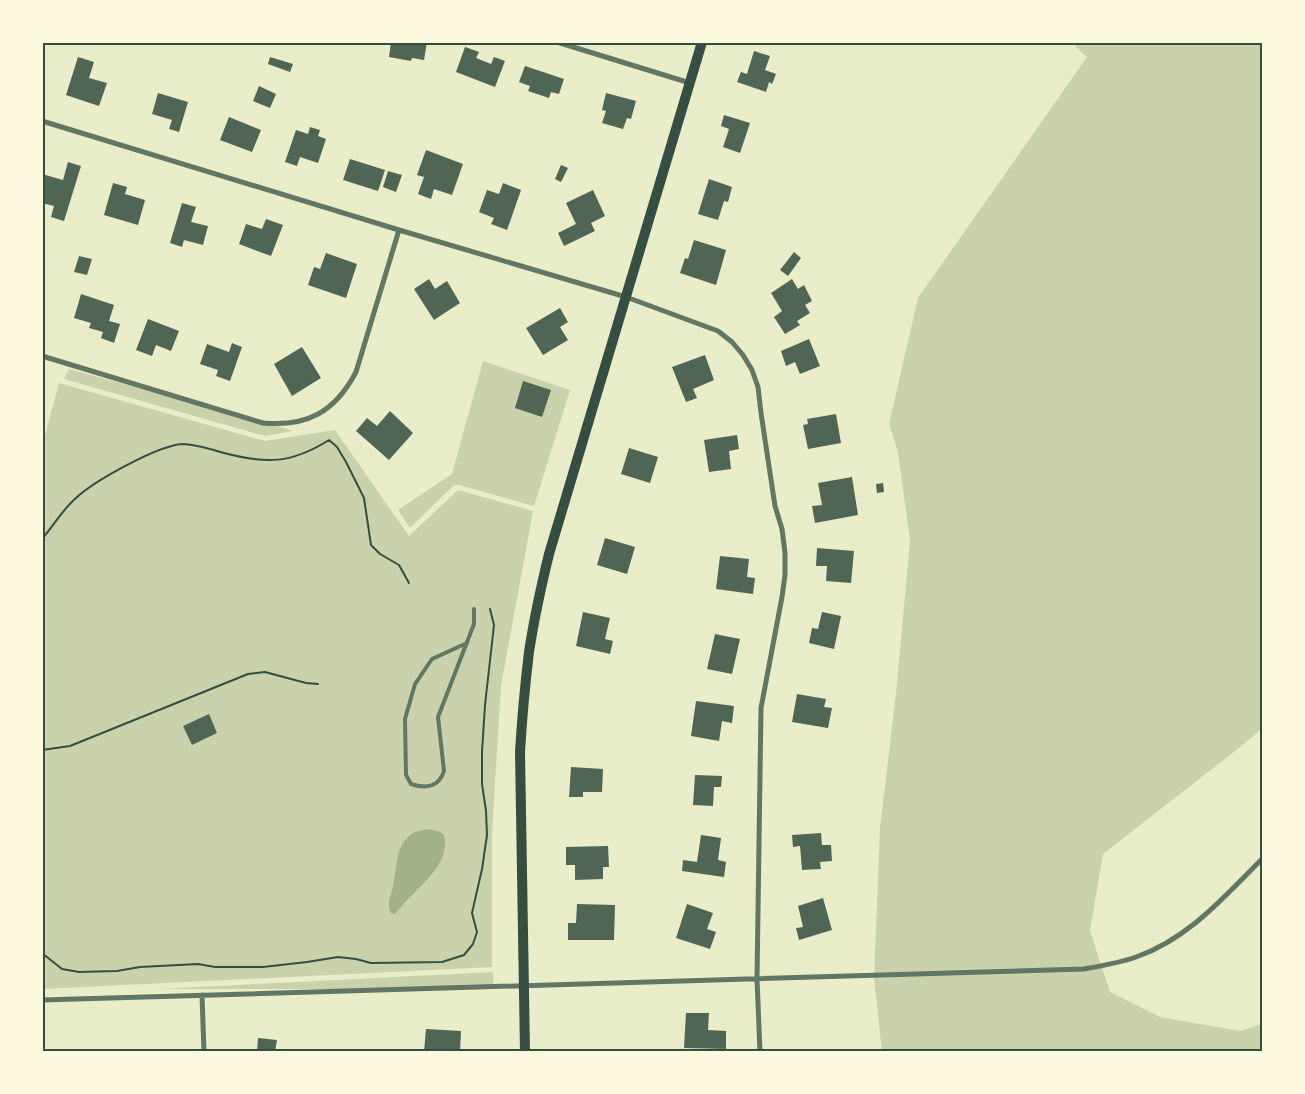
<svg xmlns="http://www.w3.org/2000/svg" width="1305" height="1094" font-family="Lato,sans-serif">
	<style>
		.green { fill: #cad2ad }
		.water { fill: #a3b18a }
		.building { fill: #4f6655 }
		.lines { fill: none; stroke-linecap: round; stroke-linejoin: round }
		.path { stroke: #344e41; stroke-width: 2 }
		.service { stroke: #617663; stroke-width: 4 }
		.minor { stroke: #617663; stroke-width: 5 }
		.secondary { stroke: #344e41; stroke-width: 10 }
		.neatline { fill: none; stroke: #344e41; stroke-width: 2 }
	</style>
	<rect width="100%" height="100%" fill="#e9edc9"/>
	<path class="green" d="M 1072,43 L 1262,43 L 1262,728 L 1244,744 L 1103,854 L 1090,931 L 1110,992 L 1160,1017 L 1240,1031 L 1262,1024 L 1262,1051 L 882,1052 L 874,978 L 880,828 L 896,694 L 910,541 L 898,452 L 889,424 L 918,298 L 1087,57 Z
		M 483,361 L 570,390 L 534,506 L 459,485 L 453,486 L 410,528 L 398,510 L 452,474 Z
		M 69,369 L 272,424 L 293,431 L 265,436 L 64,379 Z
		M 59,383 L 265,441 L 335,430 L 409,536 L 458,490 L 533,511 L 501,686 L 492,832 L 492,967 L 43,989 L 42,446 Z
		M 493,972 L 494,989 L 159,989 Z"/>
	<path class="water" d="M 430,829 L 440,832 L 444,835 C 452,866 413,890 398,911 L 395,914 L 391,913 C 386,905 391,895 393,886 C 397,870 395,849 408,837 C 414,831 422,830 430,829 Z"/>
	<path class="building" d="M 391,42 L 427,42 L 424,60 L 412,58 L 411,61 L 389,57 Z
		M 465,47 L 479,52 L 476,58 L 491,64 L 494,57 L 505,61 L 495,87 L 456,72 Z
		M 754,51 L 770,56 L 765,70 L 776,74 L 772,84 L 769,82 L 766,92 L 737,82 L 741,72 L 747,74 Z
		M 78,57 L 94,62 L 89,78 L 107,83 L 99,106 L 66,95 Z
		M 270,57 L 293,64 L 290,72 L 268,64 Z
		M 525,66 L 564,79 L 559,94 L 551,92 L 549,98 L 528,91 L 530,86 L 519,82 Z
		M 259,86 L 276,94 L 270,108 L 253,101 Z
		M 158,93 L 188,102 L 179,132 L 169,129 L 172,120 L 152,114 Z
		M 606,93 L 636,101 L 631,119 L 627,118 L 623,129 L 602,123 L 606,111 L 602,110 Z
		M 724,115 L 750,123 L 740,153 L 723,147 L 729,129 L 721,126 Z
		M 229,117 L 261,130 L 252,152 L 220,140 Z
		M 310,127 L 320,130 L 318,136 L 326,139 L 318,163 L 300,157 L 297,166 L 285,162 L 296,130 L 308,134 Z
		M 426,150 L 463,164 L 452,195 L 434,189 L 431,199 L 418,194 L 424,177 L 417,175 Z
		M 350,159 L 385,170 L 378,191 L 343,180 Z
		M 68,162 L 81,166 L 64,221 L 51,217 L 54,206 L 42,203 L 42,174 L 63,180 Z
		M 561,165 L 568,168 L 561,182 L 555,179 Z
		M 388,171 L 402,175 L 396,192 L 383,187 Z
		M 709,179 L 732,187 L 728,202 L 724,201 L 718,220 L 698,214 Z
		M 113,183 L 127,187 L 125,194 L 145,200 L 138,225 L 104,215 Z
		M 503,183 L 521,190 L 507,230 L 491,224 L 494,218 L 479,212 L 487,190 L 499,194 Z
		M 593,190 L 605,216 L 591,223 L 595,231 L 564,246 L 558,233 L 576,224 L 566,203 Z
		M 182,203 L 196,207 L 191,222 L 208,226 L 203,245 L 184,240 L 182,247 L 170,243 Z
		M 266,219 L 283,225 L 271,256 L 239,244 L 246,224 L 262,229 Z
		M 694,240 L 726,250 L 716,285 L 680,273 L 685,258 L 688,259 Z
		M 794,252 L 801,258 L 788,276 L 780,270 Z
		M 326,253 L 357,264 L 346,298 L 308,285 L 314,267 L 320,269 Z
		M 79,256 L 92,259 L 87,275 L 74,272 Z
		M 429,279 L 435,289 L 447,281 L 460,303 L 434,320 L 414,289 Z
		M 792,279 L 798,289 L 804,285 L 812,301 L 805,305 L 810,313 L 797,321 L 800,325 L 785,334 L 774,317 L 782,311 L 771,293 Z
		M 81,294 L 114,305 L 109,321 L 120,324 L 114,343 L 101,338 L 103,332 L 89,328 L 91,323 L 74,318 Z
		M 560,308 L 568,322 L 560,327 L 568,340 L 543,355 L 526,328 Z
		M 148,319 L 179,331 L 171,351 L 156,345 L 152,356 L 136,350 Z
		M 809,339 L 820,366 L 800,374 L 795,362 L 786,366 L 781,351 Z
		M 232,343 L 242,347 L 230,381 L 216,376 L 218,370 L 200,364 L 207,344 L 229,352 Z
		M 302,347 L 321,378 L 292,396 L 274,364 Z
		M 705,355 L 714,380 L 693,389 L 697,398 L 686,402 L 672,367 Z
		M 523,381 L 551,390 L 542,417 L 515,408 Z
		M 390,411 L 413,433 L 389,460 L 356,431 L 367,418 L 377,426 Z
		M 836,414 L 841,443 L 808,449 L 803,425 L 808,424 L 807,419 Z
		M 737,435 L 739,449 L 729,451 L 731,469 L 709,472 L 704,440 Z
		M 629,448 L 658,457 L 650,483 L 621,474 Z
		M 852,477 L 858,515 L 815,523 L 812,506 L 822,505 L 818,483 Z
		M 883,483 L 884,492 L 877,493 L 876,484 Z
		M 605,538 L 635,547 L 627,574 L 597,565 Z
		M 817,548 L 854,551 L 851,583 L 826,581 L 827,566 L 816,566 Z
		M 720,556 L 749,559 L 747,577 L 755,578 L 753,594 L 716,589 Z
		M 583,612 L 610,618 L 605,639 L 613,641 L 610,654 L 576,646 Z
		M 822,612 L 841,616 L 834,649 L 809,643 L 812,628 L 818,629 Z
		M 715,634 L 740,639 L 732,674 L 707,669 Z
		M 797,694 L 826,699 L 824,707 L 832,708 L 828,728 L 792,722 Z
		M 696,701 L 734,706 L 732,723 L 722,721 L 719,741 L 691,736 Z
		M 209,714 L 217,733 L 192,745 L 183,726 Z
		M 571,767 L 603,769 L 602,792 L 583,792 L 583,797 L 569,797 Z
		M 695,775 L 722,776 L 721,787 L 714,787 L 713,806 L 693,805 Z
		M 821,833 L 822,845 L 831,845 L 832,861 L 820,862 L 821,869 L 802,870 L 800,846 L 793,847 L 792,835 Z
		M 701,835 L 721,838 L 718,860 L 726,862 L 724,877 L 682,871 L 683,860 L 697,862 Z
		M 608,846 L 609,867 L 603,867 L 603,879 L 575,880 L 575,865 L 566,865 L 566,847 Z
		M 823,898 L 832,930 L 799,940 L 796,928 L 803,927 L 798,906 Z
		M 577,904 L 615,905 L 614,940 L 568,940 L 568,923 L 576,923 Z
		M 687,904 L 713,913 L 707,929 L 716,932 L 710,949 L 676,938 Z
		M 686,1013 L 709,1013 L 708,1030 L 726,1031 L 726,1049 L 684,1048 Z
		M 426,1029 L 461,1031 L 460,1052 L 424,1052 Z
		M 258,1038 L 277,1040 L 275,1052 L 257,1052 Z"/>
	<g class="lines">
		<path class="path" d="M 42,539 C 54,525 63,509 76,498 C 94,481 160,444 184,444 C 197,445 211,449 224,453 C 266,464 291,464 329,440 L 337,447 L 346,462 L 364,498 L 371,545 L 380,554 L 399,565 L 409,583
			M 42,750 L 70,746 L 248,674 L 265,672 L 306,683 L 318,684
			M 42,953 L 62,969 L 79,972 L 117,971 L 140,967 L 198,964 L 215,967 L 263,967 L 307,962 L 338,957 L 356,959 L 371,963 L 442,962 L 464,955 L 473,944 L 477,932 L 472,913 L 482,869 L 487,835 L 486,811 L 482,784 L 482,752 L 485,705 L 494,625 L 490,609"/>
		<path class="service" d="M 467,643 L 432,659 L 415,684 L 405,719 L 406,775 L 411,784 C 426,789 439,787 444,771 L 438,717 L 474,624 L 474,609"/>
		<path class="minor" d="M 557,42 L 690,83
			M 42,121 L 399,230 L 626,297 L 718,331 L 732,342 L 743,355 L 752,370 L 758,387 L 761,413 L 775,506 L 782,529 L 785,553 L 785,575 L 782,597 L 761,708 L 757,979 L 760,1052
			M 42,356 L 263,423 C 307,427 335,412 356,372 L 399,230
			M 202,995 L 204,1052
			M 42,1000 L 1084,969 C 1101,966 1119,963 1136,957 C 1188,939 1224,897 1262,859"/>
		<path class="secondary" d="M 525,1052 L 520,752 C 522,719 525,685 529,652 C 534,619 541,587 549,554 L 702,42"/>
	</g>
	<rect width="1305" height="1094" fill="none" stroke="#fefae0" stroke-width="88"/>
	<rect x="44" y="44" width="1217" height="1006" class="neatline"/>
</svg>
